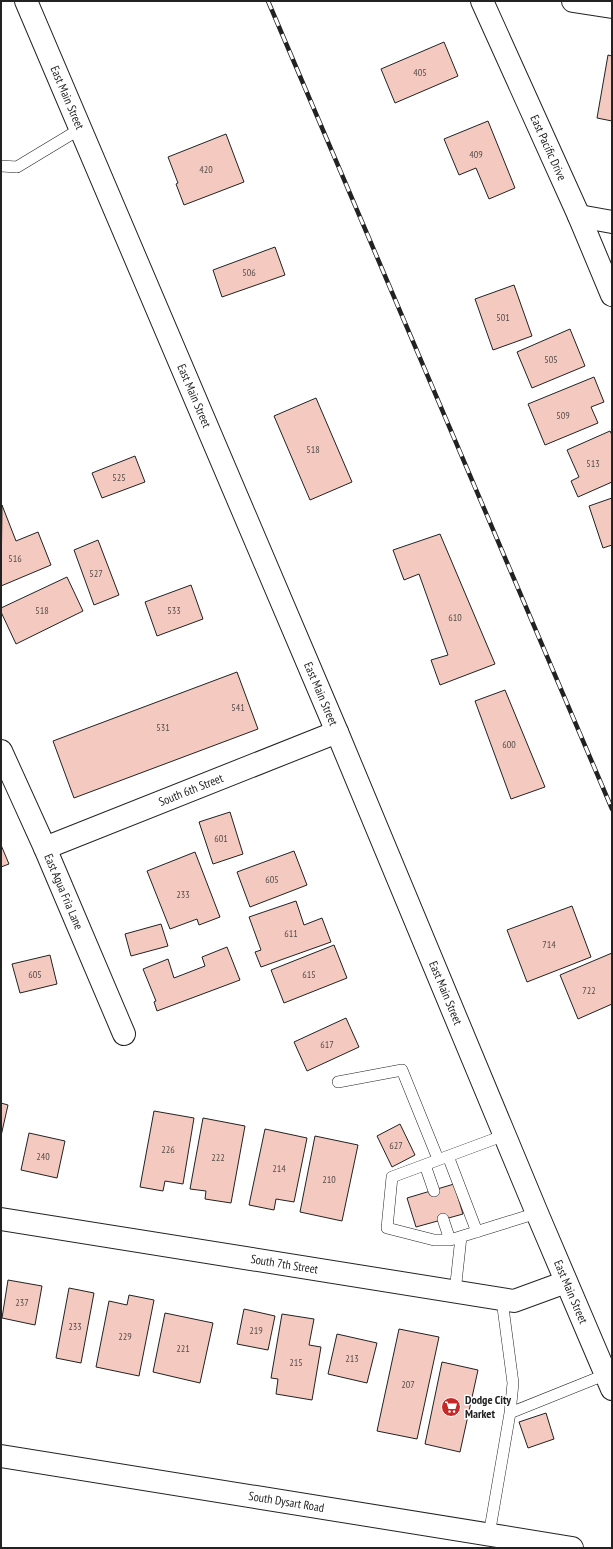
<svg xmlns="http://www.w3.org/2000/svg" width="613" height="1549" font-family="'PT Sans Narrow',sans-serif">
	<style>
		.building { fill: #f3c9c0; stroke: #222 }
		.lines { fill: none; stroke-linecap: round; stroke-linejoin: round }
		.service-casing { stroke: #222; stroke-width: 12 }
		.minor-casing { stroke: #222; stroke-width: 24 }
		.primary-casing { stroke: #222; stroke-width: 24 }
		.service { stroke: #fff; stroke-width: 11 }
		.minor { stroke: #fff; stroke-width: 22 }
		.primary { stroke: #fff; stroke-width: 22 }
		.rail-casing { stroke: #222; stroke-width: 4.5 }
		.rail { stroke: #fff; stroke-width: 3; stroke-dasharray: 9; stroke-linecap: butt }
		.labels { text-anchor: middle; stroke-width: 3; stroke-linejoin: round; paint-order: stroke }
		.number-label { font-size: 10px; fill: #564c4a }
		.street-label { font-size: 12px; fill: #222; stroke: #fff }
		.poi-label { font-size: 12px; font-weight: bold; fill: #222; stroke: #fff; text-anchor: start }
	</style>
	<rect width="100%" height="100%" fill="#fff"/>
	<path class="building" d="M 444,42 L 458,76 L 395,103 L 381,69 Z
		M 608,55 L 612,56 L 612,121 L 597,118 Z
		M 488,121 L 515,188 L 489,199 L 476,168 L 459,175 L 444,139 Z
		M 226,134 L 244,182 L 184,205 L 176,184 L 178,183 L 168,157 Z
		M 275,247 L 285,275 L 222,297 L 213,270 Z
		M 514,285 L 532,336 L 493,350 L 475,299 Z
		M 570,329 L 585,366 L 532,388 L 517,352 Z
		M 594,377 L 604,402 L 591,407 L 598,423 L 545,445 L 528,404 Z
		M 316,398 L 352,482 L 310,500 L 274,416 Z
		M 610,431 L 612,435 L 612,482 L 578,497 L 571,481 L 579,477 L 567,450 Z
		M 135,456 L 145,482 L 102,498 L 92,473 Z
		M 612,498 L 612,545 L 603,548 L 589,506 Z
		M 2,505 L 16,541 L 38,532 L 51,565 L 1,586 Z
		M 440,534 L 495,664 L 440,685 L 431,660 L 448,655 L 419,574 L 404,580 L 393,550 Z
		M 98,540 L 119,595 L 94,605 L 74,550 Z
		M 67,577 L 83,611 L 16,644 L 1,612 L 1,608 Z
		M 191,585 L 203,619 L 157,636 L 145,602 Z
		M 237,672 L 258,729 L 74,798 L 53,741 Z
		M 505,690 L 545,787 L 511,799 L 475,701 Z
		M 230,812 L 243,854 L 213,864 L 199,822 Z
		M 1,845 L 9,864 L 1,867 Z
		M 294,851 L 307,885 L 250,907 L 237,872 Z
		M 195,852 L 220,917 L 199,925 L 197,919 L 170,929 L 147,871 Z
		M 296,901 L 304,925 L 322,918 L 331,942 L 261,967 L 255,952 L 261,950 L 249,917 Z
		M 572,906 L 591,957 L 527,982 L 507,930 Z
		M 161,924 L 168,946 L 131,956 L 125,934 Z
		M 334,945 L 347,978 L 284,1003 L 271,970 Z
		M 227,947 L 240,980 L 157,1011 L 154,1002 L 156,1001 L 143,969 L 168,959 L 174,978 L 205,966 L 202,957 Z
		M 612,953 L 612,1004 L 578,1019 L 560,975 Z
		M 50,955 L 57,984 L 20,993 L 12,964 Z
		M 346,1018 L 359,1047 L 307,1071 L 294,1042 Z
		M 1,1103 L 8,1105 L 1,1136 Z
		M 154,1111 L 194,1118 L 183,1184 L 165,1181 L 163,1191 L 140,1187 Z
		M 203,1118 L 245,1126 L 231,1203 L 205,1199 L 206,1191 L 190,1189 Z
		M 400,1124 L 415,1155 L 392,1167 L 377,1136 Z
		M 265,1129 L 307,1138 L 294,1202 L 276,1199 L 274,1210 L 249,1205 Z
		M 29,1133 L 65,1141 L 57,1178 L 21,1170 Z
		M 315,1136 L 358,1145 L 342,1221 L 300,1212 Z
		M 454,1184 L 463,1214 L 416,1227 L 407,1198 Z
		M 8,1280 L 42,1286 L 35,1325 L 2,1318 Z
		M 69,1288 L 94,1293 L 81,1363 L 56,1358 Z
		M 129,1295 L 154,1300 L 139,1376 L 96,1367 L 109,1301 L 127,1305 Z
		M 244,1309 L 275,1316 L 268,1350 L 237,1344 Z
		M 165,1313 L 213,1323 L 200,1383 L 153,1372 Z
		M 282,1314 L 314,1319 L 309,1345 L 321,1347 L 312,1400 L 276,1394 L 278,1379 L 271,1378 Z
		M 399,1329 L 439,1337 L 417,1439 L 377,1431 Z
		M 337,1334 L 377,1343 L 367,1383 L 328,1374 Z
		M 442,1362 L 478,1370 L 460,1452 L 425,1444 Z
		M 546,1413 L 554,1439 L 528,1448 L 519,1422 Z"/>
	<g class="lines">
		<defs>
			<path id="service" d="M 1,166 L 17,167 L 80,129
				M 338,1082 L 402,1070 L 438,1159
				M 505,1135 L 392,1177 L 387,1228 L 434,1240 L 450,1240 L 537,1213
				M 448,1156 L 477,1232
				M 425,1165 L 434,1191
				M 443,1219 L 450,1240
				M 455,1292 L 461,1237
				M 510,1413 L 607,1374
				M 489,1535 L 510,1413 L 513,1383 L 502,1300"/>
			<g id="minor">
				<path id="s1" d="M 482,1 L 579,216 L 612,295"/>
				<path d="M 573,1 L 612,7"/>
				<path d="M 579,216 L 612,222"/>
				<path id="s2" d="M 1,751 L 45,848 L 124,1034"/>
				<path id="s3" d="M 45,848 L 337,732"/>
				<path id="s4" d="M 1,1219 L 514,1301 L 566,1282"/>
				<path id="s5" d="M 1,1456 L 572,1548"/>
			</g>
			<g id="primary">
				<path id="s6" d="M 26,1 L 337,732 L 537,1213 L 612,1389"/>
			</g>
		</defs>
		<use href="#service" class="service-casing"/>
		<use href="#minor" class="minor-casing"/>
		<use href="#primary" class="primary-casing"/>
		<use href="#service" class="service"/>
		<use href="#minor" class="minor"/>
		<use href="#primary" class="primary"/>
		<defs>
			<path id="rail" d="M 268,1 L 612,809"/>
		</defs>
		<use href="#rail" class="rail-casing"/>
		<use href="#rail" class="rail"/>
	</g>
	<defs>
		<symbol id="supermarket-disc" viewBox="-11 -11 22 22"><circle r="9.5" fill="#c62828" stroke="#fff"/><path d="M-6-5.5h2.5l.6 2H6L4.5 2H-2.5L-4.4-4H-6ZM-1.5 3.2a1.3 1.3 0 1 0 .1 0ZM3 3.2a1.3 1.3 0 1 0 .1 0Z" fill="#fff"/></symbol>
	</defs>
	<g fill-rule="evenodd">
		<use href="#supermarket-disc" x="440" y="1396" width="22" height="22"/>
	</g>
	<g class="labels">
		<g class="number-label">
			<text x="420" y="76">405</text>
			<text x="476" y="158">409</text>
			<text x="206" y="173">420</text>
			<text x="249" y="276">506</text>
			<text x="503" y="321">501</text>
			<text x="551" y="363">505</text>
			<text x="563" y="419">509</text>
			<text x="313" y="453">518</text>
			<text x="593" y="467">513</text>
			<text x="119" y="481">525</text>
			<text x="15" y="562">516</text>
			<text x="96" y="577">527</text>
			<text x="42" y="614">518</text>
			<text x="174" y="614">533</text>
			<text x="455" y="621">610</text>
			<text x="238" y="711">541</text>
			<text x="163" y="731">531</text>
			<text x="509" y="748">600</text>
			<text x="221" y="842">601</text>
			<text x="272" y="883">605</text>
			<text x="183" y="898">233</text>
			<text x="291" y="937">611</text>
			<text x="549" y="948">714</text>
			<text x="35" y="978">605</text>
			<text x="309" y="978">615</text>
			<text x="589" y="994">722</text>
			<text x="327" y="1048">617</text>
			<text x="396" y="1149">627</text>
			<text x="168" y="1153">226</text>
			<text x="43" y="1160">240</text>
			<text x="218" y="1161">222</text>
			<text x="279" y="1172">214</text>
			<text x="329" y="1183">210</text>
			<text x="22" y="1306">237</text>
			<text x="75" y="1330">233</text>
			<text x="256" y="1334">219</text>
			<text x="125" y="1340">229</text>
			<text x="183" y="1352">221</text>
			<text x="352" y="1362">213</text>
			<text x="296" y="1366">215</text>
			<text x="408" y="1388">207</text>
		</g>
		<g class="street-label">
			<text dy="4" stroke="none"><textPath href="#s6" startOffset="105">East Main Street</textPath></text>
			<text dy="4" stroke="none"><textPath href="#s1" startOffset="161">East Pacific Drive</textPath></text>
			<text dy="4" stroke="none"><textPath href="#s6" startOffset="429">East Main Street</textPath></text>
			<text dy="4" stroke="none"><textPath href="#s6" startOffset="753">East Main Street</textPath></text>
			<text dy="4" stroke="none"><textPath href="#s3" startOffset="157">South 6th Street</textPath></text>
			<text dy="4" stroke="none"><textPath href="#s2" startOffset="154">East Agua Fria Lane</textPath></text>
			<text dy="4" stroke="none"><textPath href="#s6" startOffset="1077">East Main Street</textPath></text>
			<text dy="4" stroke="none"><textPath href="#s4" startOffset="287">South 7th Street</textPath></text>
			<text dy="4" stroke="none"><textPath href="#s6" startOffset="1401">East Main Street</textPath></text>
			<text dy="4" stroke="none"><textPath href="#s5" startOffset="289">South Dysart Road</textPath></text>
		</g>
		<g class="poi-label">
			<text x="465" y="1404">Dodge City<tspan x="465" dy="14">Market</tspan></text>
		</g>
	</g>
	<rect width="613" height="1549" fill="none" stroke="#222222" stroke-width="4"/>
</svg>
